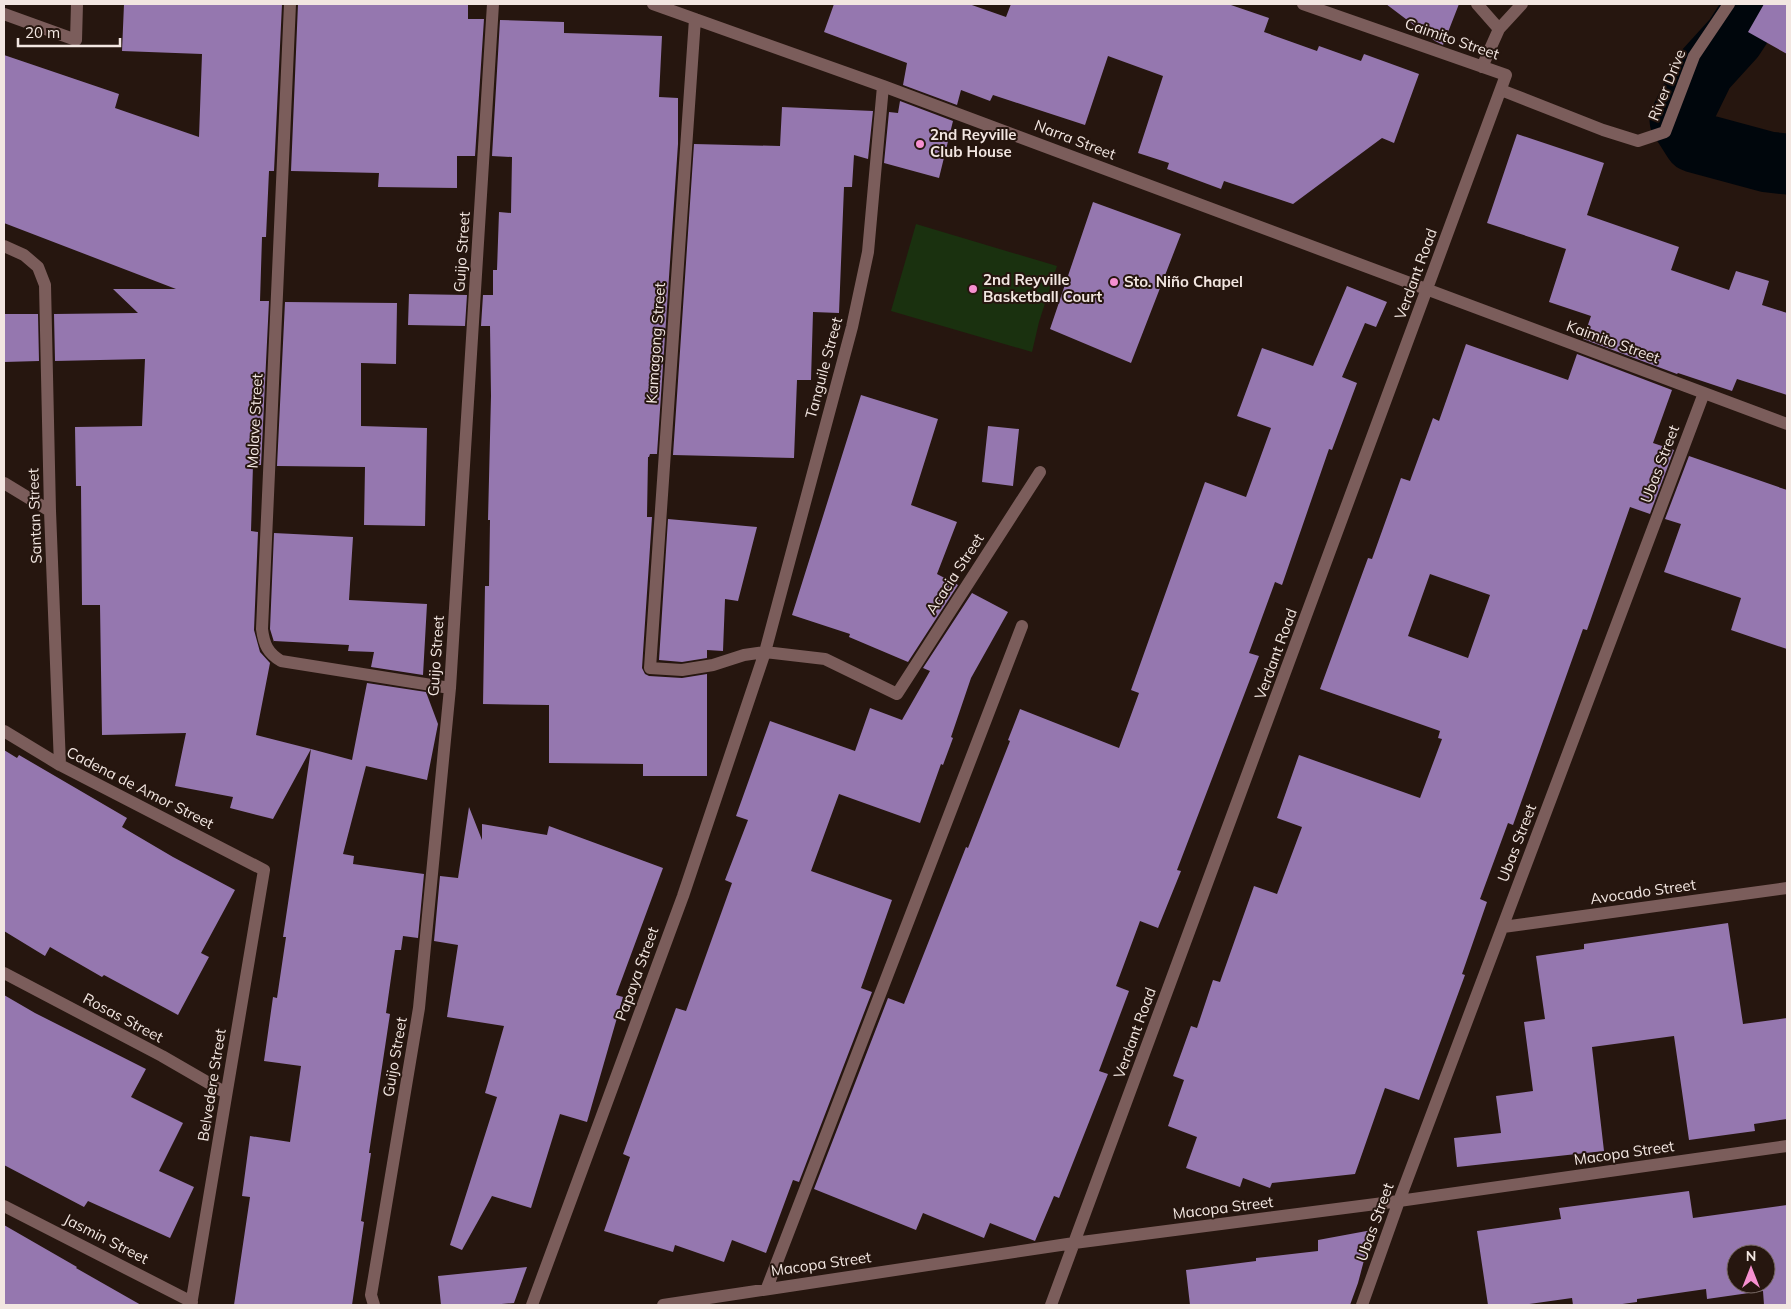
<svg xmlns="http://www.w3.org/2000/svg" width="1791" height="1309" font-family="Mulish,sans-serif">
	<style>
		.green { fill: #1a310f }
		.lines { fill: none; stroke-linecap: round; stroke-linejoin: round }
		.river { stroke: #00060c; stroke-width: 61 }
		.building { fill: #9577af; fill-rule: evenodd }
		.minor { stroke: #7b5d5b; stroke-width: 12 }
		.poi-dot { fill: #f690d0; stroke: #26160f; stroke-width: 2 }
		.labels { text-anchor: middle; stroke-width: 4; stroke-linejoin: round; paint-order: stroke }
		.street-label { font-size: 15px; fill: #f2e6e1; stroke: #26160f }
		.poi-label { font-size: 15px; font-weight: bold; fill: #f2e6e1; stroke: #26160f; text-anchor: start }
	</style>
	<rect width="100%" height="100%" fill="#26160f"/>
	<path class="green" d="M 916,224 L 1057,266 L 1039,322 L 1032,352 L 891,311 Z"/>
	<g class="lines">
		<path class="river" d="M 1756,4 L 1734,38 L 1704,71 L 1680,120 L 1694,142 L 1768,162 L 1787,164"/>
	</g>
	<path class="building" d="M 124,4 L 282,4 L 274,171 L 269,171 L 266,237 L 262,237 L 260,301 L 269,301 L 261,465 L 253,465 L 251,531 L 258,532 L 254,630 L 260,652 L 270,663 L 256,735 L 311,749 L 273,819 L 230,808 L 233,797 L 175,786 L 186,733 L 102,735 L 100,605 L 82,605 L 81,486 L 76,486 L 75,427 L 142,426 L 145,359 L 55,361 L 54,314 L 138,313 L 113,289 L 176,289 L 4,223 L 4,55 L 119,94 L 115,108 L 199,137 L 202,54 L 122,51 Z
		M 298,4 L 468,4 L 468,19 L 484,19 L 475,156 L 457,156 L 457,188 L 378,187 L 379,173 L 291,171 Z
		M 834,4 L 969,4 L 1006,17 L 1011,4 L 1228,4 L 1269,18 L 1264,32 L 1317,51 L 1319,46 L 1361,61 L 1364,54 L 1419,74 L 1394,143 L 1382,138 L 1293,204 L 1224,181 L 1221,189 L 1167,169 L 1169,163 L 1138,153 L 1163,76 L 1108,56 L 1085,125 L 993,95 L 990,101 L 961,90 L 957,105 L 903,85 L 907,63 L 824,32 Z
		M 1386,4 L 1459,4 L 1443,45 L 1435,41 Z
		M 1764,4 L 1787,4 L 1787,54 L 1748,32 Z
		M 500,20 L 564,22 L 564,33 L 662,36 L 659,97 L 678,98 L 678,144 L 657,454 L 650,454 L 649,457 L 648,457 L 647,517 L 652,517 L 642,668 L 645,674 L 649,676 L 682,678 L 707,674 L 707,776 L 643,776 L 643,764 L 549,763 L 549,705 L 483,704 L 485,586 L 489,586 L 490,520 L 488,520 L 491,396 L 490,326 L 481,326 L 483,295 L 493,295 L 493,270 L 497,270 L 499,212 L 511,213 L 512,157 L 492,156 Z
		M 900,101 L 953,121 L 939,178 L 884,163 L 889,112 L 898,113 Z
		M 782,107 L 873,111 L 868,159 L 854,155 L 852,187 L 844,187 L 839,313 L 813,312 L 811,380 L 797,380 L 794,458 L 673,455 L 694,144 L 780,146 Z
		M 1517,134 L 1604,163 L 1587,215 L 1679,247 L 1671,270 L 1729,290 L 1736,271 L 1769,281 L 1762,305 L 1787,313 L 1787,395 L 1737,379 L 1732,391 L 1678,373 L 1677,374 L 1583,339 L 1591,316 L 1549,302 L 1566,249 L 1487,223 Z
		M 1093,202 L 1181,234 L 1131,363 L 1050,329 Z
		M 1347,286 L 1387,302 L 1376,327 L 1365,323 L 1342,377 L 1357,383 L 1332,450 L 1329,449 L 1282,585 L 1275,582 L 1249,653 L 1259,656 L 1177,870 L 1181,871 L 1158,928 L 1140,921 L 1116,986 L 1129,991 L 1099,1071 L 1108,1074 L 1059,1198 L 1054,1196 L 1035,1241 L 990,1223 L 984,1238 L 923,1213 L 916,1230 L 814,1189 L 888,998 L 904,1004 L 966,847 L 968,848 L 1010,741 L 1008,740 L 1020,709 L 1119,748 L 1139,693 L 1131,690 L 1205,482 L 1246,497 L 1271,428 L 1237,416 L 1262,348 L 1313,366 Z
		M 409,294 L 467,295 L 465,326 L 408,325 Z
		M 285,302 L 397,303 L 396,364 L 361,363 L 361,426 L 427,428 L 425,526 L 364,525 L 365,467 L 277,466 Z
		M 4,314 L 38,314 L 39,361 L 4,362 Z
		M 1466,344 L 1568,380 L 1577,354 L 1672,390 L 1653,443 L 1674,450 L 1650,514 L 1630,507 L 1587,630 L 1583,629 L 1513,825 L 1508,823 L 1480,899 L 1487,902 L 1462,974 L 1465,975 L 1419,1100 L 1385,1088 L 1355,1174 L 1272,1183 L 1270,1188 L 1243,1178 L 1240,1187 L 1186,1168 L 1197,1137 L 1168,1126 L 1184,1080 L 1173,1076 L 1191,1026 L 1197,1028 L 1213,980 L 1220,982 L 1254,886 L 1277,894 L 1302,827 L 1277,818 L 1299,755 L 1420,798 L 1442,739 L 1438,738 L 1440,731 L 1320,689 L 1368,558 L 1372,559 L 1401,478 L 1410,481 L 1433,418 L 1439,421 ZM 1430,574 L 1490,595 L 1468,658 L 1408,636 Z
		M 861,395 L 938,419 L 911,505 L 957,522 L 937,574 L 958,585 L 908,662 L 849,637 L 850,634 L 792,615 Z
		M 988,426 L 1019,429 L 1013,486 L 982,482 Z
		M 1689,456 L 1787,490 L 1787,649 L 1731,630 L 1741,598 L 1664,572 L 1681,524 L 1665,519 Z
		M 668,519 L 757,527 L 738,601 L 725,599 L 723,651 L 707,650 L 707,658 L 682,662 L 659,660 Z
		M 274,533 L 353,537 L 349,600 L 427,604 L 423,675 L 371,667 L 374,652 L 348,651 L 349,645 L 274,641 L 274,642 L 270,629 Z
		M 972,593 L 1008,612 L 971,678 L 951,737 L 953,738 L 943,765 L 941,764 L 920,823 L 839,794 L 811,871 L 892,900 L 861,988 L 872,992 L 799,1182 L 793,1180 L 766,1253 L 732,1240 L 724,1262 L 675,1245 L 673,1252 L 604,1231 L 630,1157 L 623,1154 L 676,1008 L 686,1011 L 732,883 L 725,880 L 748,820 L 736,816 L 770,721 L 855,751 L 870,708 L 902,720 L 930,671 L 923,668 Z
		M 367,683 L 426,692 L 438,724 L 427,780 L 366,766 L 343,854 L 354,856 L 353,864 L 424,874 L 418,938 L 403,936 L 401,950 L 395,950 L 386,1013 L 390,1014 L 369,1153 L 371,1153 L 361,1221 L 364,1222 L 352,1305 L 234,1305 L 250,1197 L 242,1196 L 250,1136 L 290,1142 L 301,1066 L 264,1061 L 273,997 L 277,998 L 286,937 L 283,937 L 311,749 L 352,760 Z
		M 4,750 L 17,758 L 19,755 L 127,818 L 122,827 L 173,857 L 235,890 L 201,953 L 209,957 L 178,1015 L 104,975 L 102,977 L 50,947 L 45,956 L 4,931 Z
		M 469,807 L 482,840 L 482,824 L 547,835 L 549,826 L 663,868 L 616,995 L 623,997 L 587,1122 L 560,1114 L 531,1208 L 492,1196 L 462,1250 L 450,1245 L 497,1097 L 485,1093 L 504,1026 L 447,1017 L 458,945 L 434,941 L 440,876 L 458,878 Z
		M 1728,923 L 1743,1024 L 1787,1018 L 1787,1119 L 1754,1124 L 1755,1131 L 1689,1140 L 1674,1036 L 1592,1047 L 1604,1151 L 1457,1167 L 1454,1138 L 1501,1133 L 1496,1096 L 1533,1091 L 1524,1022 L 1545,1019 L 1536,956 L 1584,949 L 1584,944 Z
		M 4,995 L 35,1013 L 146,1069 L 131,1097 L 183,1123 L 159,1171 L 194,1187 L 170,1238 L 88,1201 L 84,1207 L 4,1165 Z
		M 1689,1191 L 1693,1218 L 1787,1205 L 1787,1305 L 1764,1305 L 1763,1291 L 1707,1299 L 1706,1289 L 1637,1299 L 1637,1302 L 1615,1305 L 1573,1305 L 1572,1298 L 1523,1305 L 1488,1305 L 1477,1231 L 1561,1219 L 1559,1208 ZM 1736,1254 L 1766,1254 L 1766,1284 L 1736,1284 Z
		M 4,1225 L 77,1267 L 76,1268 L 141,1305 L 4,1305 Z
		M 1372,1230 L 1358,1283 L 1350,1305 L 1190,1305 L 1186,1270 L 1256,1261 L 1256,1258 L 1318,1251 L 1318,1240 Z
		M 527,1267 L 514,1303 L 490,1305 L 441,1305 L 438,1276 Z"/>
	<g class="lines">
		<path class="minor" d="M 290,4 L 262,629 C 264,645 268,653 281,661 L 450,688
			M 653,4 L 883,86 L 1787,424
			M 1477,4 L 1499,29
			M 4,14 L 76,40 L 77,4
			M 695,19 L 650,668 L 682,670 L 713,665 L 744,655 L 765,652 L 825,659 L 897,694 L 1040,472
			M 1482,67 L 1499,29 L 1522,4
			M 1501,90 L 1603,130 L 1638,141 L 1665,132 L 1694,56 L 1729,4
			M 4,246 L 24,255 L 38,267 L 45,285 L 50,511 L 60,765
			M 4,483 L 50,511
			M 4,731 L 60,765 L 264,870 L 191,1305
			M 1503,927 L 1787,888
			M 4,973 L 162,1056 L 226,1093
			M 4,1206 L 192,1302
			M 767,1288 L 1022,626
			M 374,1305 L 371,1295 L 419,1008 L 450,688 L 493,4
			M 532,1305 L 683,896 L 765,652 L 852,327 L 868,252 L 883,86
			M 663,1305 L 1074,1243 L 1399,1201 L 1787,1146
			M 1051,1305 L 1506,75 L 1303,4
			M 1362,1305 L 1399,1201 L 1704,393"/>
	</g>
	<g class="poi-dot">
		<circle cx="920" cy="144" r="5"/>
		<circle cx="1114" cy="282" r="5"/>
		<circle cx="973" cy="289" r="5"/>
	</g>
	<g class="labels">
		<g class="street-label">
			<text transform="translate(1452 39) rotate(19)" y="5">Caimito Street</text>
			<text transform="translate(1667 85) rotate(-68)" y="5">River Drive</text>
			<text transform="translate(1075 140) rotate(21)" y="5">Narra Street</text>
			<text transform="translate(462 252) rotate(-86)" y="5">Guijo Street</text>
			<text transform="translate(1416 274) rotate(-70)" y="5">Verdant Road</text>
			<text transform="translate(1613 342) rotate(20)" y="5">Kaimito Street</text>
			<text transform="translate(656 343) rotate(-86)" y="5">Kamagong Street</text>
			<text transform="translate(824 368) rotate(-75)" y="5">Tanguile Street</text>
			<text transform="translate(255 421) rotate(-87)" y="5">Molave Street</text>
			<text transform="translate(1660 464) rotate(-69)" y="5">Ubas Street</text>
			<text transform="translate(35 516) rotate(-92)" y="5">Santan Street</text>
			<text transform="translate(955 574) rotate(-57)" y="5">Acacia Street</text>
			<text transform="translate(1276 654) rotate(-70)" y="5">Verdant Road</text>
			<text transform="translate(436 656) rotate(-86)" y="5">Guijo Street</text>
			<text transform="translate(140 788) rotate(27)" y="5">Cadena de Amor Street</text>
			<text transform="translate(1517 843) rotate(-69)" y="5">Ubas Street</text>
			<text transform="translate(1643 892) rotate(-8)" y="5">Avocado Street</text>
			<text transform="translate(637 974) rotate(-70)" y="5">Papaya Street</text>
			<text transform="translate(123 1018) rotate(28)" y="5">Rosas Street</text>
			<text transform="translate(1135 1033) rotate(-70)" y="5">Verdant Road</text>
			<text transform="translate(395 1057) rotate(-80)" y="5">Guijo Street</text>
			<text transform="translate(212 1085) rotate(-81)" y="5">Belvedere Street</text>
			<text transform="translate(1624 1153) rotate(-8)" y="5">Macopa Street</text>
			<text transform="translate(1223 1208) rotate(-7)" y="5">Macopa Street</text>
			<text transform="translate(1375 1222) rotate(-70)" y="5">Ubas Street</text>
			<text transform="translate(106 1239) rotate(27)" y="5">Jasmin Street</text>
			<text transform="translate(821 1264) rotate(-8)" y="5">Macopa Street</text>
		</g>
		<g class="poi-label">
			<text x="930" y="140">2nd Reyville<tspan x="930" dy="17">Club House</tspan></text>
			<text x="983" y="285">2nd Reyville<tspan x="983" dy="17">Basketball Court</tspan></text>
			<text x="1124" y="287">Sto. Niño Chapel</text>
		</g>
	</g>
	<rect width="1791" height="1309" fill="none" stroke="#f2e6e1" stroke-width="10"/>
	<g transform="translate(1751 1269)"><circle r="24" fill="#26160f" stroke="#786963"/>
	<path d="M0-4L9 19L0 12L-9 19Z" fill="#f690d0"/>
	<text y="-8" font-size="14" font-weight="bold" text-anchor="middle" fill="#f2e6e1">N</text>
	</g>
	<path d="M18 38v8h102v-8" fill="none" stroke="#f2e6e1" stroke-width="2.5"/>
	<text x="25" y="38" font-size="15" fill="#f2e6e1" stroke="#26160f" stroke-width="4" paint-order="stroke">20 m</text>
</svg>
